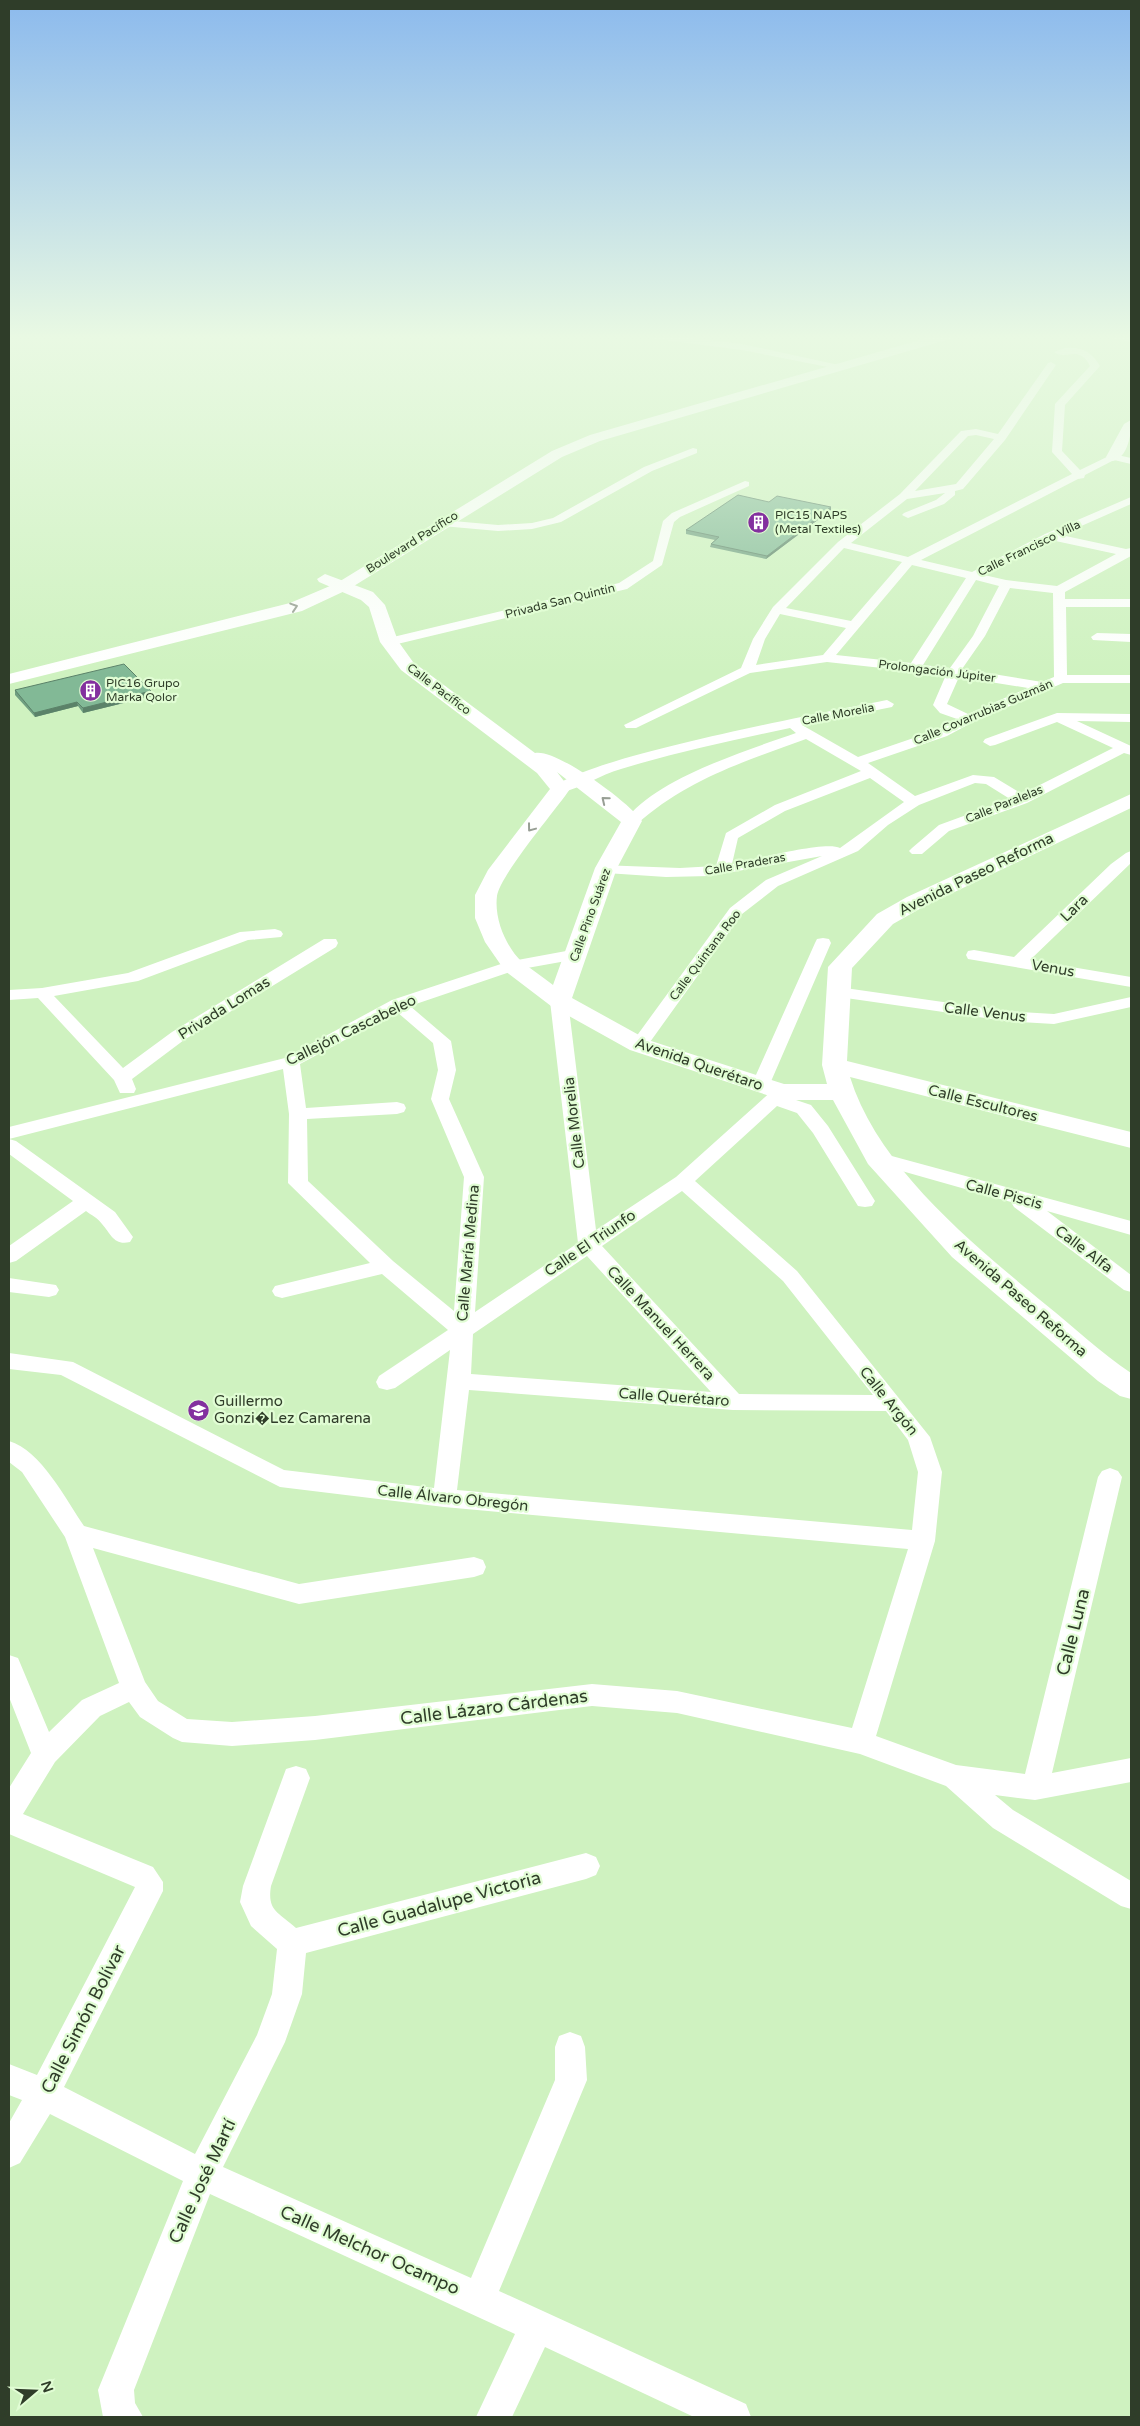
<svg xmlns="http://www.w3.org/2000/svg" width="1140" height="2426" font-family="'Varela Round',sans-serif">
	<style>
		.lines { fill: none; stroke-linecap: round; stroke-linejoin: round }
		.street { fill: #fff; fill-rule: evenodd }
		.secondary { fill: #fff; fill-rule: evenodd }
		.primary { fill: #fff; fill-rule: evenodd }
		.wall { fill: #709f81 }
		.shaded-wall { fill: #5b8269 }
		.building { fill: #82b996; stroke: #5b8269 }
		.oneway { stroke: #979e94 }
		.labels { text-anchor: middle; stroke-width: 4.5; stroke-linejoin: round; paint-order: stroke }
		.far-poi-label { font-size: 12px; fill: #2f3d29; stroke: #e1fdd4; text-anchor: start }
		.far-street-label { font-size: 12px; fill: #2f3d29; stroke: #e1fdd4 }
		.street-label { font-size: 15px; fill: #2f3d29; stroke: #e1fdd4 }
		.poi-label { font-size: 15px; fill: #2f3d29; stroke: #e1fdd4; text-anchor: start }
		.near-street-label { font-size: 18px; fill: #2f3d29; stroke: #e1fdd4 }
	</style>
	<rect width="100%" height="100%" fill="#cff2c0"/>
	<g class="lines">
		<path class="street" d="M 644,335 L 667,335 L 742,344 L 848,367 L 843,370 L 742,350 L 648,338 Z
			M 1065,348 C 1081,346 1092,352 1100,366 L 1065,405 L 1062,451 L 1080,470 L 1113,454 L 1131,458 L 1131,464 L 1114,460 L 1085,475 L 1084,478 L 1078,479 L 921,560 L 972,572 L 1045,534 L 1131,497 L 1131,504 L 1061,535 L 1126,549 L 1131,548 L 1131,556 L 1065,592 L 1065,599 L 1131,599 L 1131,607 L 1066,607 L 1067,675 L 1131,675 L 1131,683 L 1063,683 L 973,722 L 947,736 L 868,763 L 915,796 L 973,775 L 994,777 L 1022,794 L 1113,748 L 1057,722 L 995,745 L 990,746 L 983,742 L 985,739 L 1057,713 L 1131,714 L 1131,722 L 1077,721 L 1131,746 L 1131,755 L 1124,753 L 1027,803 L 949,831 L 922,854 L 912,854 L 909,851 L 912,848 L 939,825 L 1010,799 L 986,784 L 975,783 L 919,805 L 888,825 L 858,851 L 778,886 L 742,914 L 645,1049 L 633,1049 L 630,1045 L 633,1041 L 730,908 L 766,880 L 822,856 L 710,876 L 666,877 L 606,873 L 600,871 L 598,868 L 600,865 L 680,868 L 716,866 L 726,833 L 775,805 L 861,771 L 806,739 C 745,761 686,780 637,824 L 627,824 L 625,821 C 654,779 748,750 796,733 L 790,728 C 733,740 676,752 621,769 C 600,775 581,788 560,793 L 553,789 C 574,759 837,710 887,700 L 894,704 L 892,707 L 802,725 L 858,757 L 937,730 L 957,719 L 940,713 L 933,705 L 946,675 L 827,662 L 750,673 L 636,728 L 626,728 L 624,725 L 741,668 L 753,639 L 773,607 L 838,542 L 900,494 L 961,431 L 976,429 L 998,434 L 1048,363 L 1051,362 L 1056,365 L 1005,440 L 963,489 L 955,491 L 955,495 L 944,504 L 908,518 L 902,515 L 904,513 L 936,500 L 945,493 L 907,499 L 851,543 L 908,557 L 1072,474 L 1052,452 L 1055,404 L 1090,366 C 1079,344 1066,361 1054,352 ZM 976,435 L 994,439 L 956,484 L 915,491 L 968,436 ZM 1051,540 L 1116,554 L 1057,586 L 1006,580 L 984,575 ZM 844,548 L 902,562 L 851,621 L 786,608 ZM 912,565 L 966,578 L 911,663 L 836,655 ZM 976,580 L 999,586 L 973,636 L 950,668 L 923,665 ZM 1010,588 L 1053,593 L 1054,677 L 1042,682 L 962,669 L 985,636 ZM 780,614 L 846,628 L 823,655 L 756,665 L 765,639 ZM 959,677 L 1028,688 L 968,714 L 947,704 ZM 870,778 L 904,802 L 840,848 C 826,840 752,860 732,864 L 738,838 L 785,811 Z
			M 693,448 L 697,449 L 697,453 L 652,471 L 561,522 L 532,529 L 498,531 L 442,526 L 436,523 L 442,520 L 498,525 L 532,523 L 553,518 L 644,467 Z
			M 745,481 L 749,482 L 749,486 L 680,517 L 674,522 L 662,565 L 627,589 L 389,646 L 383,642 L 389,638 L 619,583 L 653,561 L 663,521 L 672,513 Z
			M 1097,633 L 1131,634 L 1131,642 L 1093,640 L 1091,637 Z
			M 1131,851 L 1131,863 L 1030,960 L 1131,977 L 1131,987 L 974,960 L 968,959 L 966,955 L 968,951 L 974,950 L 1014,957 L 1111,864 L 1126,853 Z
			M 275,929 L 281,931 L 283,934 L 281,937 L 248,940 L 138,981 L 54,996 L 123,1068 L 172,1032 L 324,939 L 336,939 L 338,943 L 336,947 L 184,1040 L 132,1079 L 136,1089 L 134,1093 L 120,1093 L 114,1080 L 38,998 L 9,1000 L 9,990 L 42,988 L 128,973 L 240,932 Z
			M 823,938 L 829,939 L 831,943 L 769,1086 L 766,1090 L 754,1090 L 751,1086 L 815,943 L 817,939 Z
			M 577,949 L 583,950 L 585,954 L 583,958 L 516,970 L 410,1006 L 451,1041 L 456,1070 L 449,1099 L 484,1177 L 475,1312 L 578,1243 L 550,1001 L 553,997 L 565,997 L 568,1001 L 596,1230 L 676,1177 L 775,1088 L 789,1088 L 791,1092 L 787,1097 L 811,1105 L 828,1126 L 875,1201 L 872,1206 L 865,1207 L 858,1206 L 813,1133 L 797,1113 L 777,1106 L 695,1181 L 797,1271 L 930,1437 L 942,1472 L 935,1541 L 876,1736 L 956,1765 L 1025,1774 L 1098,1477 L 1102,1471 L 1110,1468 L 1118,1471 L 1122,1477 L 1052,1773 L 1131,1758 L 1131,1782 L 1035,1800 L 995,1795 L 1013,1810 L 1131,1881 L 1131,1909 L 1121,1906 L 993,1828 L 946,1786 L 860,1754 L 677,1713 L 592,1706 L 315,1740 L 232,1746 L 182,1742 L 173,1738 L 140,1717 L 129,1702 L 100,1716 L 55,1762 L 23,1814 L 153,1867 L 163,1882 L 163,1891 L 64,2087 L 195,2154 L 257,2035 L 272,1994 L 277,1949 L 251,1926 L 240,1902 L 243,1886 L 286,1769 L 296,1766 L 306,1769 L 310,1778 L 271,1886 C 267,1911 278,1912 296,1928 L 586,1853 L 596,1857 L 600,1866 L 596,1875 L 586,1879 L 306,1953 L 302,1994 L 285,2042 L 223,2167 L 471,2278 L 555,2080 L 555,2047 L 559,2036 L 570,2032 L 581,2036 L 585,2047 L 587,2080 L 499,2291 L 746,2404 L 751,2417 L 694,2417 L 545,2347 L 512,2417 L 476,2417 L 515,2334 L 210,2194 L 134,2390 L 135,2403 L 143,2417 L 103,2417 L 98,2390 L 183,2181 L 50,2114 L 20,2163 L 9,2168 L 9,2123 L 22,2100 L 9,2095 L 9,2064 L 37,2075 L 135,1887 L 9,1834 L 9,1788 L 31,1753 L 9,1697 L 9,1655 L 18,1658 L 49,1732 L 82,1700 L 119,1683 L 65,1537 L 22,1472 L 9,1462 L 9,1441 C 41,1450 66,1500 84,1526 L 299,1584 L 474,1557 L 483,1560 L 486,1567 L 483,1574 L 474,1577 L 299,1604 L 93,1548 L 145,1682 L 158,1701 L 187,1719 L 232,1722 L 315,1716 L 592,1684 L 677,1691 L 852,1728 L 908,1549 L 444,1507 L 280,1487 L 61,1375 L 9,1369 L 9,1353 L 73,1362 L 284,1470 L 434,1488 L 450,1350 L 395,1388 L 387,1390 L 379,1388 L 376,1382 L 379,1376 L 448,1330 L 382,1274 L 282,1298 L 275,1296 L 272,1291 L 275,1286 L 370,1263 L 288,1183 L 289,1114 L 283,1069 L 9,1139 L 9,1127 L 285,1058 L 392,1000 L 507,962 ZM 397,1012 L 433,1043 L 438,1070 L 431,1099 L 464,1177 L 454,1311 L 393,1261 L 308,1181 L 307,1119 L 397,1114 L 404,1112 L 406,1108 L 404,1104 L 397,1102 L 306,1108 L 300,1064 ZM 682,1191 L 783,1281 L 873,1395 L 739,1394 L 602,1246 ZM 587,1256 L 711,1392 L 471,1374 L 473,1334 ZM 469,1390 L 733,1410 L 886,1411 L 908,1440 L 918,1472 L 912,1530 L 457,1490 Z
			M 838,987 L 1006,1011 L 1054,1014 L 1131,997 L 1131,1007 L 1054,1024 L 1006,1021 L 832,996 L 829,992 L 832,988 Z
			M 9,1139 L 16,1141 L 115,1212 L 133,1237 L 130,1242 C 114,1246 111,1234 102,1224 C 98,1218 91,1215 86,1211 L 16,1261 L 9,1263 L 9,1246 L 73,1201 L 9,1154 Z
			M 877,1152 L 1131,1221 L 1131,1235 L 1047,1211 L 1131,1275 L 1131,1292 L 1124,1290 L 1014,1207 L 1011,1202 L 870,1162 L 867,1158 L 870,1154 Z
			M 9,1278 L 56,1285 L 59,1290 L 56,1295 L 49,1297 L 9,1292 Z"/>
		<path class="secondary" d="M 1107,335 L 1131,335 L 1131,342 L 1109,338 Z
			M 1131,420 C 1132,432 1128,458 1113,461 L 1108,460 L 1106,457 L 1124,424 Z
			M 325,574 L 373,592 L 385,605 L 398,641 L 413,662 L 535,753 C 556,748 630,803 642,821 L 617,868 L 572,998 L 648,1040 L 784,1084 L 827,1084 L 822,1065 L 828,967 L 877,914 L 907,897 L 1131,794 L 1131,808 L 923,907 L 893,924 L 852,968 L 847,1061 L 1131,1132 L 1131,1148 L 850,1077 C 878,1168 974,1245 1045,1304 C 1074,1327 1101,1353 1131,1373 L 1131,1399 L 1120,1396 L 1098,1381 L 952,1257 L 868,1164 L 833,1100 L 782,1100 L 630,1050 L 551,1006 L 505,971 L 485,942 L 475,918 L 475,895 L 488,870 L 550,789 L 537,773 L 401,670 L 380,642 L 369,607 L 361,600 L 319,582 L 317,579 ZM 557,772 L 621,822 L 595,868 L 553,985 C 543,977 532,970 522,962 C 506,947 494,919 497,896 C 500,875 555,811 570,789 Z"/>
		<path class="primary" d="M 937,335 L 955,335 L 953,338 L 600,441 L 562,457 L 349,589 L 302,611 L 9,684 L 9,674 L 290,603 L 337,583 L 552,451 L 590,435 Z"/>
	</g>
	<path class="wall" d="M 769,502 L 831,507 L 831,510 L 766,559 L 710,547 L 711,544 L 715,540 L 686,534 L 686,530 Z
		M 15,690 L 151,691 L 152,696 L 83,713 L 78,706 L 35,717 L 15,695 Z"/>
	<path class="shaded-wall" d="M 831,507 L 831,510 L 766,559 L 767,556 Z
		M 151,691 L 152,696 L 83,713 L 83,708 Z
		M 77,702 L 78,706 L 35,717 L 34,713 Z"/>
	<path class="building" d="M 738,495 L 769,502 L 777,496 L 831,507 L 767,556 L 711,544 L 719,537 L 686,530 Z
		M 124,664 L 151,691 L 83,708 L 77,702 L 34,713 L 15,690 Z"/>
	<defs><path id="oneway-chevron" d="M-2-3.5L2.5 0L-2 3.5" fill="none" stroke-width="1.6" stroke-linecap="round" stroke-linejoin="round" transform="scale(1.25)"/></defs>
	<g class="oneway">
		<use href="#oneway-chevron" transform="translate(294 607) rotate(-18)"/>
		<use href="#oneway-chevron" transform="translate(605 800) rotate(-141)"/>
		<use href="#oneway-chevron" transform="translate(531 828) rotate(127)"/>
	</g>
	<linearGradient id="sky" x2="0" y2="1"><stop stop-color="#8cbaed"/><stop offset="0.5" stop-color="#e9f9e3"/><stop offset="1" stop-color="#e9f9e3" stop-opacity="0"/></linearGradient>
	<rect width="1140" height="674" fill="url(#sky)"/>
	<defs>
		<symbol id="building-disc" viewBox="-11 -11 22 22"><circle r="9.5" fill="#83309f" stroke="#e1fdd4"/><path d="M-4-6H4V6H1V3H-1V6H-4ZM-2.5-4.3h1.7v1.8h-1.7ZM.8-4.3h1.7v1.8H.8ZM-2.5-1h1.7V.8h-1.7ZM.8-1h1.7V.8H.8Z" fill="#fff"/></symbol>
		<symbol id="school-disc" viewBox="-11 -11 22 22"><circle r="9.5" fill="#83309f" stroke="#e1fdd4"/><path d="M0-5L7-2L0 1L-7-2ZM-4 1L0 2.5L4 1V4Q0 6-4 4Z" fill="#fff"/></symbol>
	</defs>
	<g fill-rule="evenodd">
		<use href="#building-disc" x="746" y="510" width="25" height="25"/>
		<use href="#building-disc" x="78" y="678" width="25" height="25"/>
		<use href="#school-disc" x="186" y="1398" width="25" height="25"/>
	</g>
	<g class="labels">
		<g class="far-poi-label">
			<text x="775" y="519">PIC15 NAPS<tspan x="775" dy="14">(Metal Textiles)</tspan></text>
			<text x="106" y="687">PIC16 Grupo<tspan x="106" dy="14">Marka Qolor</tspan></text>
		</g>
		<g class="far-street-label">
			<text transform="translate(412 542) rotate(-32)" y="4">Boulevard Pacífico</text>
			<text transform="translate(1029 548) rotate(-26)" y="4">Calle Francisco Villa</text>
			<text transform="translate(560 601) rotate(-14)" y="4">Privada San Quintín</text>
			<text transform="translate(937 671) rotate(7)" y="4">Prolongación Júpiter</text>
			<text transform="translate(439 689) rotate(37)" y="4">Calle Pacífico</text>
			<text transform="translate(983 712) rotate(-23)" y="4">Calle Covarrubias Guzmán</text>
			<text transform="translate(838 714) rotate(-11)" y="4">Calle Morelia</text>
			<text transform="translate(1004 804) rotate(-22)" y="4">Calle Paralelas</text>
			<text transform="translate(745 864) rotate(-10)" y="4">Calle Praderas</text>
			<text transform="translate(590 915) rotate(-70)" y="4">Calle Pino Suárez</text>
			<text transform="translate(705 955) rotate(-53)" y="4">Calle Quintana Roo</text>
		</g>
		<g class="street-label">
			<text transform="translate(976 874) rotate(-26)" y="5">Avenida Paseo Reforma</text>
			<text transform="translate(1074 908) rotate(-44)" y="5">Lara</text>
			<text transform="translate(1053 968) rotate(10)" y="5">Venus</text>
			<text transform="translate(224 1008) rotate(-32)" y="5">Privada Lomas</text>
			<text transform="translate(985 1012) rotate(7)" y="5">Calle Venus</text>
			<text transform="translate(351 1030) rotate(-26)" y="5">Callejón Cascabeleo</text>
			<text transform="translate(699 1064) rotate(19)" y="5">Avenida Querétaro</text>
			<text transform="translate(983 1103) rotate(14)" y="5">Calle Escultores</text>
			<text transform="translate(574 1123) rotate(-97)" y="5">Calle Morelia</text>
			<text transform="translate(1004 1194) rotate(15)" y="5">Calle Piscis</text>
			<text transform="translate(590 1243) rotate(-34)" y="5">Calle El Triunfo</text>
			<text transform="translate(1084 1249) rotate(37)" y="5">Calle Alfa</text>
			<text transform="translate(468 1253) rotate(-85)" y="5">Calle María Medina</text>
			<text transform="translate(1021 1298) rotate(41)" y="5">Avenida Paseo Reforma</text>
			<text transform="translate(661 1323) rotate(47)" y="5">Calle Manuel Herrera</text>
			<text transform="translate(674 1397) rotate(4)" y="5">Calle Querétaro</text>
			<text transform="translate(889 1401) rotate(51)" y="5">Calle Argón</text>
			<text transform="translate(453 1498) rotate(6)" y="5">Calle Álvaro Obregón</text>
		</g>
		<g class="poi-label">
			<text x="214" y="1406">Guillermo<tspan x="214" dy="17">Gonzi�Lez Camarena</tspan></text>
		</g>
		<g class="near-street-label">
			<text transform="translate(1073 1632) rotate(-76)" y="6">Calle Luna</text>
			<text transform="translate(494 1707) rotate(-7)" y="6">Calle Lázaro Cárdenas</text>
			<text transform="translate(439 1904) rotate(-15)" y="6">Calle Guadalupe Victoria</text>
			<text transform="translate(83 2019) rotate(-63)" y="6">Calle Simón Bolívar</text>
			<text transform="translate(202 2181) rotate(-65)" y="6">Calle José Martí</text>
			<text transform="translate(370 2250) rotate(24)" y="6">Calle Melchor Ocampo</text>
		</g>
	</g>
	<rect width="1140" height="2426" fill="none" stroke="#2f3d29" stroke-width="20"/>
	<g transform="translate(35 2391) rotate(71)" stroke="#e1fdd4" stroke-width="4" paint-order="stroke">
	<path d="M0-4L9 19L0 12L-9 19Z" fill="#2f3d29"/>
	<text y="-8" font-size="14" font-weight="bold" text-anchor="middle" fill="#2f3d29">N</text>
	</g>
</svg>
